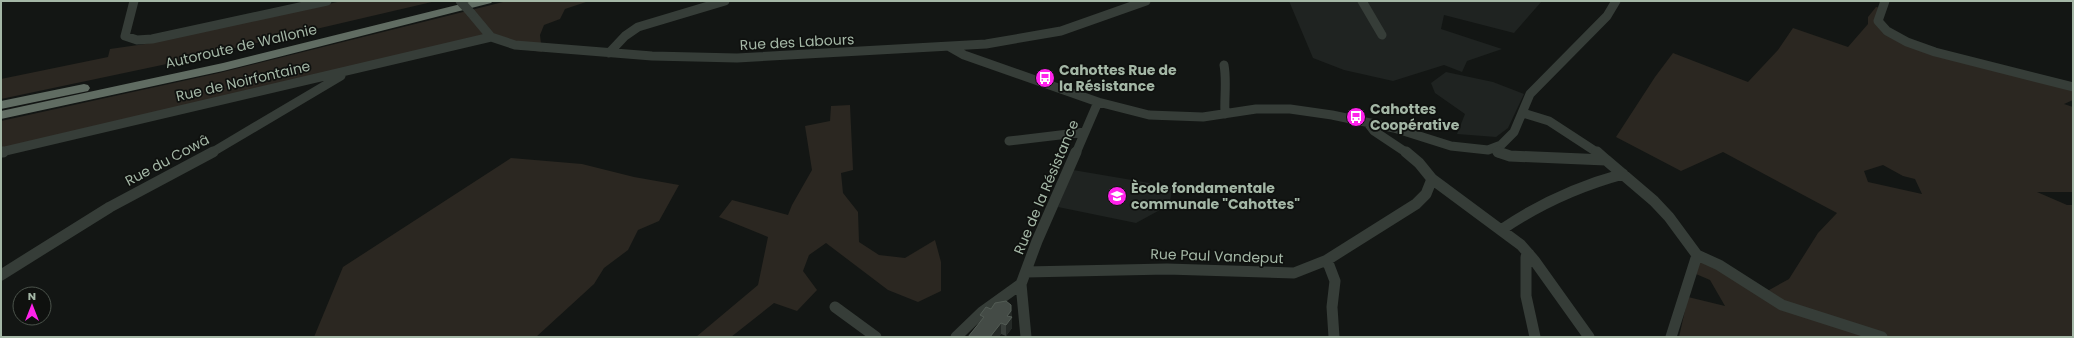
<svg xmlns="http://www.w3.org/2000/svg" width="2074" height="338" font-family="Poppins,sans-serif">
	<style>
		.built { fill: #1f2321 }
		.green { fill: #2b2721; fill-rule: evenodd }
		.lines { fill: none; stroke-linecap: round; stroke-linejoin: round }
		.minor-far1 { stroke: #363d38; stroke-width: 9 }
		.minor { stroke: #363d38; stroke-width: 11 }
		.highway { fill: #606c62; fill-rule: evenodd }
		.minor-bridge { stroke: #363d38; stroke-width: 9 }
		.wall { fill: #383e3a }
		.shaded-wall { fill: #242926 }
		.building { fill: #444b46; stroke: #535c55 }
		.labels { text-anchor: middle; stroke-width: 3.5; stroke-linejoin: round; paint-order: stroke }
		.street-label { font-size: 14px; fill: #a4b7a6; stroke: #0f110f }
		.poi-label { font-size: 14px; font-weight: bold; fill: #a4b7a6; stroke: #0f110f; text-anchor: start }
	</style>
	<rect width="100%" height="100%" fill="#131614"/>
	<path class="built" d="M 1289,1 L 1542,1 L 1514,33 L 1444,15 L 1441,29 L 1502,49 L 1467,61 L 1462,72 L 1444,65 L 1393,81 L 1344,70 L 1313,58 Z
		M 1446,72 L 1493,82 L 1524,94 L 1508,128 L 1496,137 L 1457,134 L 1465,114 L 1435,93 L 1431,83 Z
		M 1073,170 L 1173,187 L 1169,205 L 1136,223 L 1058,207 Z"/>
	<path class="green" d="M 342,1 L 436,1 L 162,65 L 1,99 L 1,79 L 108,57 L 110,49 L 145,44 Z
		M 507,1 L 589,1 L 565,9 L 560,19 L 544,25 L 540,35 L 542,52 L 514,48 L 482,37 L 1,149 L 1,121 L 219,73 Z
		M 1876,7 L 1883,8 L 1878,18 L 1901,39 L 2073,87 L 2073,100 L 2064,104 L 2073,107 L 2073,192 L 2037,192 L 2067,205 L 2073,205 L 2073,337 L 1679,337 L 1688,297 L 1725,306 L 1710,280 L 1696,274 L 1698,259 L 1762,294 L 1789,279 L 1818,233 L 1837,213 L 1723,152 L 1681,171 L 1616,137 L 1655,77 L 1673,53 L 1748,82 L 1778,50 L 1793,28 L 1848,47 L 1868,24 L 1868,17 ZM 1883,165 L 1903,176 L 1915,179 L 1922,194 L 1868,182 L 1864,171 Z
		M 850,105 L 853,170 L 841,173 L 843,193 L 858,212 L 859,242 L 879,255 L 905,258 L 935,240 L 941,262 L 941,291 L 918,302 L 888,290 L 826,243 L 809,255 L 803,271 L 817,290 L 797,311 L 774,303 L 731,337 L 696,337 L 758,285 L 768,237 L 719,217 L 732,200 L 788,215 L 792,205 L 812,170 L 805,126 L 830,121 L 831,106 Z
		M 511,158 L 582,164 L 634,177 L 679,185 L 659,221 L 638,230 L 628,250 L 604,268 L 594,284 L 536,337 L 314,337 L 343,267 Z"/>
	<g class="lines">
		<path class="minor-far1" d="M 134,1 L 125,36 L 137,40 L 152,39 L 327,1
			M 1362,1 L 1382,35
			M 1885,1 L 1878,21 L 1887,31 L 1907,42 L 1935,52 L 2073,87
			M 471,13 L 491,37 L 515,45 L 652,56 L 737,58 L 986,44 L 1061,31 L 1146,1
			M 950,47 L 964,55 L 1098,102 L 1149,115 L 1203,117 L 1256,109 L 1290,109 L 1332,115 L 1394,128 L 1451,146 L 1488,150 L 1501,145 L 1514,132 L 1530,94 L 1607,16 L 1616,1
			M 609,53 L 625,36 L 638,27 L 725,1
			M 1224,65 C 1227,81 1224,98 1225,114
			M 1523,113 L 1549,121 L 1598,153
			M 1368,123 L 1374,131 L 1407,153
			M 1009,141 L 1085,132
			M 1494,148 L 1499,153
			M 1,152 L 491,37
			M 211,153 L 341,76
			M 1076,153 L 1098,102"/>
		<path class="minor" d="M 1,152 L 3,152
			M 1406,152 L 1419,163 L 1432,179 L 1521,245 L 1534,260 L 1589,337
			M 1498,152 L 1510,156 L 1606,160 L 1654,201 L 1669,217 L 1697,255 L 1719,265 L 1782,305 L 1882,337
			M 1597,152 L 1606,160
			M 1501,230 C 1539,204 1579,186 1623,174
			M 1529,254 L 1526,257 L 1526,296 L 1535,337
			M 1327,260 L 1335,281 L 1332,307 L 1334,337
			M 1026,272 L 1167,269 L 1294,273 L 1327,260 L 1416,204 L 1426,194 L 1432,179
			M 1,275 L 110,207 L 213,152
			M 1021,284 L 1037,241 L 1076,152
			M 1021,284 L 1026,337
			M 835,307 L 876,337
			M 956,337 L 982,312 L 1021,284
			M 1671,337 L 1697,255"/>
		<path class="highway" d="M 473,1 L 493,1 L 491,3 L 223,71 L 1,119 L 1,111 L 223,63 Z
			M 84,84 L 88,85 L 90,88 L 88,91 L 1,109 L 1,101 Z"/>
		<path class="minor-bridge" d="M 460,1 L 471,13"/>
	</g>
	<path class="wall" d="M 1011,305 L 1012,328 L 1006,336 L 1001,334 L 998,337 L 968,337 L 980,322 L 980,315 L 991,309 Z"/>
	<path class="shaded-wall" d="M 1011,311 L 1011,318 L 1012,317 L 1012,328 L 1006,336 L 1006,325 L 1007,316 Z
		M 1001,323 L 1001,334 L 998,337 L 990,337 Z"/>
	<path class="building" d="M 1006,301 L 1011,305 L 1011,311 L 1007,316 L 1012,317 L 1006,325 L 1001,323 L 990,337 L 968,337 L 984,317 L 980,315 L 986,307 L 991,309 L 995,303 Z"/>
	<defs>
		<symbol id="bus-disc" viewBox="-11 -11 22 22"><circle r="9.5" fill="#ff22eb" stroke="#0f110f"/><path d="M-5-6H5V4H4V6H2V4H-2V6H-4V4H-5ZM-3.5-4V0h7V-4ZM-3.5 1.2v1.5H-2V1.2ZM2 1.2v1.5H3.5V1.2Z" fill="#fff"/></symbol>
		<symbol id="school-disc" viewBox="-11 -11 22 22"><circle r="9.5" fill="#ff22eb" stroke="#0f110f"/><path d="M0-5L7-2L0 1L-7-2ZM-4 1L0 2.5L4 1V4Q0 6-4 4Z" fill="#fff"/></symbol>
	</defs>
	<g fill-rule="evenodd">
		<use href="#bus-disc" x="1034" y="67" width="22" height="22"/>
		<use href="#bus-disc" x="1345" y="106" width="22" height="22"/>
		<use href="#school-disc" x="1106" y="185" width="22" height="22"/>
	</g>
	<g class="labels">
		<g class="street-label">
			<text transform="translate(797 42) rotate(-3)" y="5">Rue des Labours</text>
			<text transform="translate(241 46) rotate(-13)" y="5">Autoroute de Wallonie</text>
			<text transform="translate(243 81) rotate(-13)" y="5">Rue de Noirfontaine</text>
			<text transform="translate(167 160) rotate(-28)" y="5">Rue du Cowâ</text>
			<text transform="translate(1046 187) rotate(-67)" y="5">Rue de la Résistance</text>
			<text transform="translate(1217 256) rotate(2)" y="5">Rue Paul Vandeput</text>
		</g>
		<g class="poi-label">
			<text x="1059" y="75">Cahottes Rue de<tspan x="1059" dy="16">la Résistance</tspan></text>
			<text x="1370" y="114">Cahottes<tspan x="1370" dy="16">Coopérative</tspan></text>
			<text x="1131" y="193">Ècole fondamentale<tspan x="1131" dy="16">communale "Cahottes"</tspan></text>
		</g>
	</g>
	<rect width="2074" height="338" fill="none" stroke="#a4b7a6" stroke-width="4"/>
	<g transform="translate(32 306)"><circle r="19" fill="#0f110f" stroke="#4b534b"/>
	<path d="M0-3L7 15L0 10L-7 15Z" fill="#ff22eb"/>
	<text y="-6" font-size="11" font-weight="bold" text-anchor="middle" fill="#a4b7a6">N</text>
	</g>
</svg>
